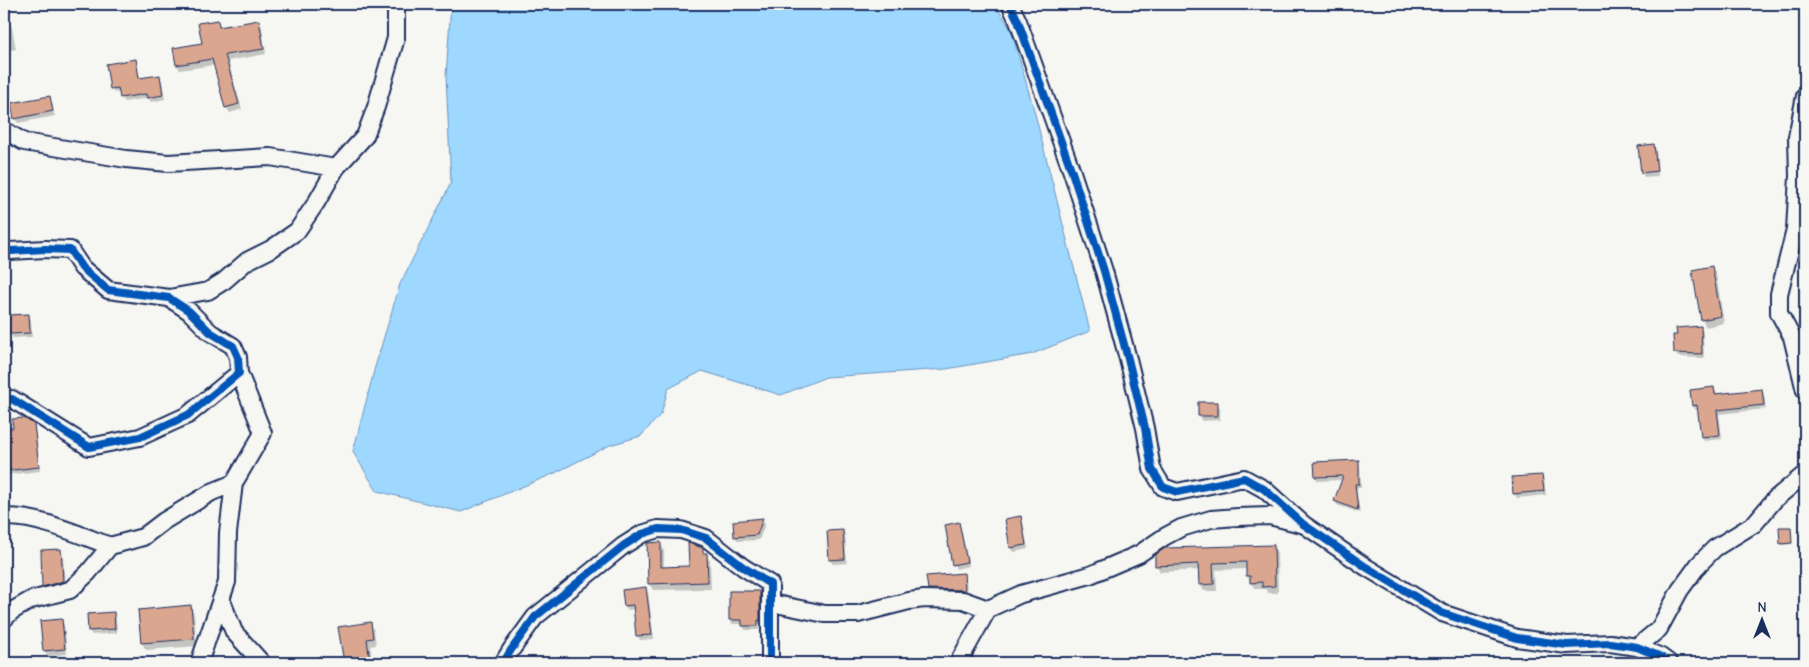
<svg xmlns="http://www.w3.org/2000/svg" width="1809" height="667" font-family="'Comic Neue',sans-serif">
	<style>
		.water { fill: #9fd8ff; stroke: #6a94bf }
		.shadow { fill: #0003 }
		.building { fill: #dba690; stroke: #1b2f5e }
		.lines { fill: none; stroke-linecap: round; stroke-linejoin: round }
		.street-casing { stroke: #1b2f5e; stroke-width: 20 }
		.street { stroke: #f6f6f2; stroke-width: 16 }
		.cycleway-casing { stroke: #f6f6f2; stroke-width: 11 }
		.cycleway { stroke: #0057b8; stroke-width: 8 }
	</style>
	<rect width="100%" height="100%" fill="#f6f6f2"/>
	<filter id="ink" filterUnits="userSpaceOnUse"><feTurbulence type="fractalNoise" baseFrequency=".02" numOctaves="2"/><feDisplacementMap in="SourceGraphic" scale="10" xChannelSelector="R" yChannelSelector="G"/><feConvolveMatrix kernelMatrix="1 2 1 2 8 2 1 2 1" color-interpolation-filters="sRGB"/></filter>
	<g filter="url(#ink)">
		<path class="water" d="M 451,4 L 995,4 L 1011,30 L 1034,110 L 1090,331 L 1032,354 L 946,369 L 826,377 L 781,395 L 702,371 L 668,389 L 661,414 L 641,436 L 610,445 L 553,474 L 461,512 L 377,491 L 353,452 L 375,367 L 400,284 L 451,183 L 446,76 Z"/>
		<path class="shadow" d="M 217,22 L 221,28 L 258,22 L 262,27 L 266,54 L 228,61 L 242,109 L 230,113 L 226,107 L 215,65 L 180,70 L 177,65 L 203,44 Z
			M 10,23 L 12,28 L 16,49 L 4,51 L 4,24 Z
			M 135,61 L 137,65 L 140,79 L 159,76 L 162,81 L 165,99 L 151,102 L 148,98 L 124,102 L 120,92 L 114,93 L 112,88 Z
			M 49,97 L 55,116 L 18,123 L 15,118 Z
			M 1653,145 L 1656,150 L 1658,176 L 1644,177 L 1642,172 Z
			M 1712,267 L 1716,274 L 1724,323 L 1706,327 L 1702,319 Z
			M 28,315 L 31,320 L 32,337 L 13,338 L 10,333 Z
			M 1700,328 L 1703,332 L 1704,358 L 1678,357 L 1675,353 Z
			M 1714,388 L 1717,395 L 1762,390 L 1764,395 L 1766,409 L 1719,414 L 1722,439 L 1704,441 L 1702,436 L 1698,409 L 1695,410 L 1693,405 Z
			M 1199,403 L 1217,403 L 1220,408 L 1220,420 L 1202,421 L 1199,416 Z
			M 33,425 L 35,430 L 40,471 L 5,475 L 6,484 L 4,484 L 4,449 L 17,447 Z
			M 1358,461 L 1360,465 L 1361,488 L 1356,488 L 1360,513 L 1337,505 L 1335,501 L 1343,480 L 1318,481 L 1316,477 L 1315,463 Z
			M 1542,476 L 1544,480 L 1546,495 L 1517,498 L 1514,493 Z
			M 1021,518 L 1023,522 L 1028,549 L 1014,552 L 1011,547 Z
			M 762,520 L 765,524 L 759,540 L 738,541 L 736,537 Z
			M 959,524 L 961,528 L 969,566 L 956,569 L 954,564 Z
			M 1791,530 L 1792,544 L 1782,545 L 1781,543 Z
			M 842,531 L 845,535 L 847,563 L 833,564 L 830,560 Z
			M 660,543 L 664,550 L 664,568 L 690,568 L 700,548 L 710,561 L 711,589 L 653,590 L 649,583 Z
			M 1273,546 L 1277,553 L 1278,593 L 1268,593 L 1265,589 L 1255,589 L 1247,576 L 1247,569 L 1216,570 L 1217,591 L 1204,591 L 1200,584 L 1200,570 L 1160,572 L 1157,565 Z
			M 61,550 L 63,555 L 65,586 L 46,591 L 44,586 Z
			M 963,574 L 966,579 L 967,594 L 931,593 L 929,589 Z
			M 645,589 L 648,593 L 654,639 L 640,640 L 638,636 L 634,609 L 628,610 L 625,606 Z
			M 759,593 L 762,597 L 762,624 L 759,624 L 759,630 L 745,630 L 743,624 L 732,624 L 730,620 Z
			M 190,607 L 194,614 L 197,646 L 146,650 L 142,643 Z
			M 113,614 L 116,618 L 117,633 L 92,635 L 89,630 Z
			M 61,620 L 64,625 L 67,654 L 47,656 L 45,651 L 42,622 Z
			M 370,623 L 374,630 L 376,645 L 370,646 L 373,663 L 345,663 L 339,628 Z"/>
		<path class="building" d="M 218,20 L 219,27 L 259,20 L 264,49 L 225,55 L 239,104 L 225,108 L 212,59 L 176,65 L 173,48 L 202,43 L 198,23 Z
			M 136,59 L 139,78 L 160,75 L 163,95 L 147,98 L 146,94 L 120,98 L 118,88 L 110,89 L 106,64 Z
			M 50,96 L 53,111 L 14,119 L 11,103 Z
			M 1654,144 L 1657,171 L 1641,173 L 1638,146 Z
			M 1712,266 L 1721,316 L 1701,320 L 1692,270 Z
			M 29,314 L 30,333 L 9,334 L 8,315 Z
			M 1701,326 L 1702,354 L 1674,353 L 1673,335 L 1677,335 L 1676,328 Z
			M 1714,387 L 1715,394 L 1762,389 L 1764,405 L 1717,410 L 1720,435 L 1701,437 L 1697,405 L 1692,406 L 1690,390 Z
			M 1198,402 L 1218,402 L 1218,416 L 1198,416 Z
			M 24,418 L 34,424 L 39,467 L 4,471 L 4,428 L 13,428 L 12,419 Z
			M 1359,460 L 1359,484 L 1355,484 L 1358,510 L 1334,501 L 1343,476 L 1315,477 L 1314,462 Z
			M 1542,475 L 1544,491 L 1513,494 L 1512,477 Z
			M 1021,516 L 1026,545 L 1010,548 L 1005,519 Z
			M 763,518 L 757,535 L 734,537 L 733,521 Z
			M 959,522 L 967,562 L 952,565 L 945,525 Z
			M 1779,527 L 1791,527 L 1792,543 L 1780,544 Z
			M 843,530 L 845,559 L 829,560 L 827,531 Z
			M 661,542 L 661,567 L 689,566 L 688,543 L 703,548 L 703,553 L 707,553 L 708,582 L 648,584 L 647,543 Z
			M 1274,545 L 1275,586 L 1262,587 L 1262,582 L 1250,583 L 1250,576 L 1246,576 L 1246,562 L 1213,563 L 1214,584 L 1199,585 L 1198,564 L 1155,566 L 1155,555 L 1165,548 Z
			M 61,549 L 63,581 L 42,587 L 41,550 Z
			M 964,573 L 965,590 L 928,589 L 926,576 Z
			M 646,587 L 652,635 L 636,636 L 633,605 L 624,606 L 622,590 Z
			M 729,591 L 760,591 L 760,621 L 758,620 L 758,626 L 742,626 L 742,620 L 729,620 Z
			M 191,605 L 194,639 L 141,643 L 138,610 Z
			M 114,612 L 115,629 L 88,631 L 87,614 Z
			M 62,619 L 65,649 L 43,651 L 40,621 Z
			M 371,622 L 373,638 L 367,639 L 370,662 L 344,663 L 338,627 Z"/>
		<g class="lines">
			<defs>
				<path id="street" d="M 1010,4 L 1018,21 L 1072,172 L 1104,271 L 1128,359 L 1145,428 L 1152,469 L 1163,487 L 1177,492 L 1244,478 L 1264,489 L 1303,524 L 1366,567 L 1442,613 L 1517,638 L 1567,645 L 1610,643 L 1637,647 L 1661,657 L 1669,663
					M 1805,96 L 1797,137 L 1798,176 L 1795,230 L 1779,294 L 1779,313 L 1792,337 L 1805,391
					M 4,130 L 24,142 L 126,159 L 168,163 L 270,157 L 336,168
					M 4,249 L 11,251 L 45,249 L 70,250 L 82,268 L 108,290 L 169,298 L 189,311 L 210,332 L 233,346 L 238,357 L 239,373 L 188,415 L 140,437 L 89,447 L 12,399 L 4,401
					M 169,298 L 208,291 L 224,281 L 247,261 L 271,249 L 297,231 L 316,203 L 336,168 L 365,136 L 376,107 L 396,38 L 396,4
					M 4,518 C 30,513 85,537 110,546
					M 221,599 L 234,632 L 262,663
					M 771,603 L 825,614 L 858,614 L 909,601 L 924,599 L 963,600 L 988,609
					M 4,619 L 12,611 L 31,600 L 70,590 L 88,573 L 110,546 L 143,537 L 164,521 L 212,492 L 234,483 L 263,433 L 239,373
					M 1637,647 L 1659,629 L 1680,590 L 1699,564 L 1715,548 L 1754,524 L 1775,499 L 1805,474
					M 199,663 L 227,582 L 228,533 L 234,483
					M 503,663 L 511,650 L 535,617 L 623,546 L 642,534 L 658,529 L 681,530 L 706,538 L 743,567 L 770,584 L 770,663
					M 958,663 L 988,609 L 1021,594 L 1090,575 L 1139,554 L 1164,537 L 1181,528 L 1211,519 L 1238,517 L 1270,516 L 1301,524"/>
			</defs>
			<use href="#street" class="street-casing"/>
			<use href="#street" class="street"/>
			<defs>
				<path id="cycleway" d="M 1010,4 L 1018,21 L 1072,172 L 1104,271 L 1128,359 L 1145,428 L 1152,469 L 1163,487 L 1177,492 L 1244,478 L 1264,489 L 1303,524 L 1366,567 L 1442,613 L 1517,638 L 1567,645 L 1610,643 L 1637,647 L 1661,657 L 1669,663
					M 4,249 L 11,251 L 45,249 L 70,250 L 82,268 L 108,290 L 169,298 L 189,311 L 210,332 L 233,346 L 238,357 L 239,373 L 188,415 L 140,437 L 89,447 L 12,399 L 4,401
					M 503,663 L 511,650 L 535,617 L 623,546 L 642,534 L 658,529 L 681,530 L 706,538 L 743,567 L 770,584 L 770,663"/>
			</defs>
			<use href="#cycleway" class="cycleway-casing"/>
			<use href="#cycleway" class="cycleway"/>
		</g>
	</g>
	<rect width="1809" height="667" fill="none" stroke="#f6f6f2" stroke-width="20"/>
	<rect x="10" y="10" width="1789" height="647" fill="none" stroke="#1b2f5e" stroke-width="2" filter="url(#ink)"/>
	<g transform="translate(1762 620)" stroke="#f6f6f2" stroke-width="4" paint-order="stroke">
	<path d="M0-4L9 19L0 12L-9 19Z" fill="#1b2f5e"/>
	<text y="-8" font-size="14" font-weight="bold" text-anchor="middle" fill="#1b2f5e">N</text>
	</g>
</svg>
